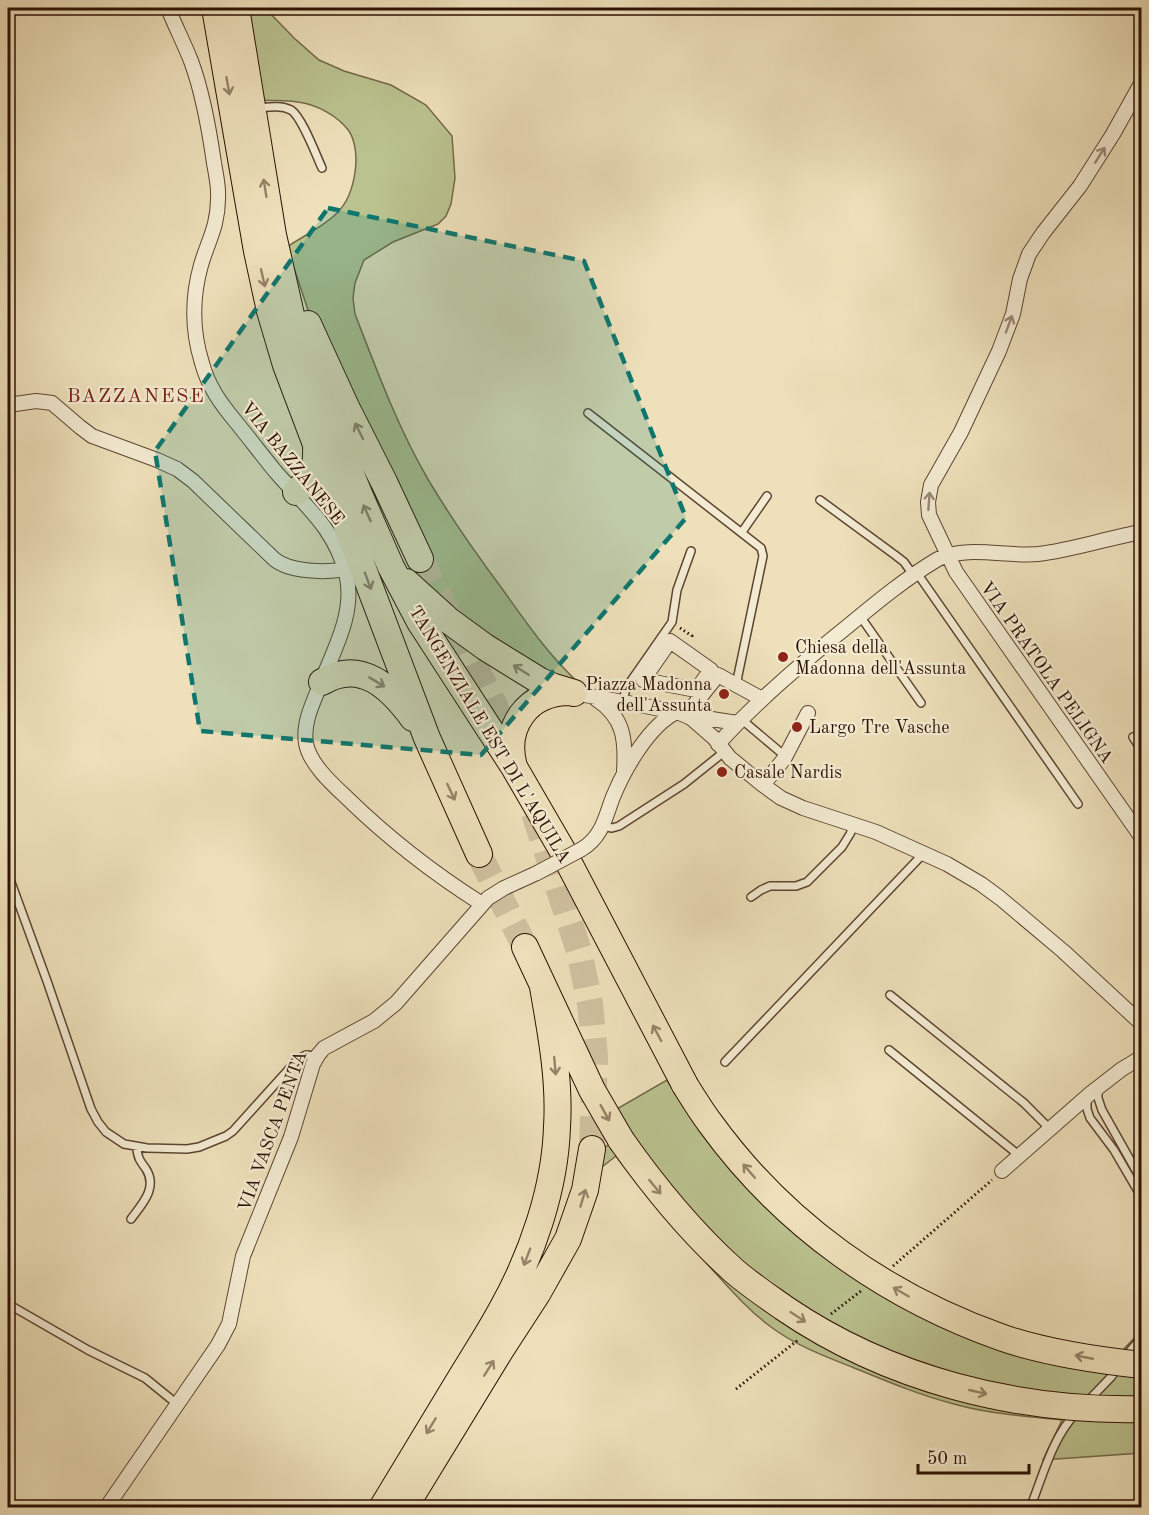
<svg xmlns="http://www.w3.org/2000/svg" width="1149" height="1515" font-family="'Old Standard TT',serif">
	<style>
		.green { fill: #bac28f; stroke: #746949; stroke-width: 1.5 }
		.lines { fill: none; stroke-linecap: round; stroke-linejoin: round }
		.highway-tunnel { stroke: #d0c19f; stroke-width: 26; stroke-dasharray: 26 13; stroke-linecap: butt }
		.lane-casing { stroke: #5d4431; stroke-width: 10 }
		.street-casing { stroke: #5d4431; stroke-width: 16 }
		.highway-casing { stroke: #2d1003; stroke-width: 28 }
		.path { stroke: #2d1003; stroke-width: 3; stroke-dasharray: 1.5 3; stroke-linecap: butt }
		.lane { stroke: #f3ebd2; stroke-width: 7 }
		.street { stroke: #f3ebd2; stroke-width: 14 }
		.highway { stroke: #ede0ba; stroke-width: 26 }
		.street-bridge-casing { stroke: #5d4431; stroke-width: 16; stroke-linecap: butt }
		.highway-bridge-casing { stroke: #2d1003; stroke-width: 28; stroke-linecap: butt }
		.street-bridge { stroke: #f3ebd2; stroke-width: 14 }
		.highway-bridge { stroke: #ede0ba; stroke-width: 26 }
		.oneway { stroke: #978268 }
		.oneway2 { stroke: #9a8875 }
		.marked { fill: #0f766e; fill-opacity: 0.2; stroke: #0f766e; stroke-width: 4.5; stroke-dasharray: 12 8; stroke-linejoin: round }
		.poi-dot { fill: #8f2418; stroke: #f3ebd2; stroke-width: 2 }
		.labels { text-anchor: middle; stroke-width: 4.5; stroke-linejoin: round; paint-order: stroke }
		.street-label { font-size: 18px; fill: #2d1003; stroke: #f3ebd2 }
		.poi-label { font-size: 18px; fill: #2d1003; stroke: #f3ebd2; text-anchor: start }
		.neighbourhood-label { font-size: 20px; letter-spacing: 1.5px; fill: #7a1f14; stroke: #f3ebd2 }
	</style>
	<rect width="100%" height="100%" fill="#ede0ba"/>
	<filter id="stains"><feTurbulence type="fractalNoise" baseFrequency=".00333" numOctaves="4"/><feColorMatrix values="0 0 0 0 .2 0 0 0 0 .09 0 0 0 0 .02 0 0 0 .5 -.17"/></filter>
	<radialGradient id="worn" r=".72"><stop offset=".6" stop-color="#630" stop-opacity="0"/><stop offset="1" stop-color="#630" stop-opacity=".3"/></radialGradient>
	<path class="green" d="M 244,8 L 265,8 L 294,38 L 319,60 L 344,71 L 391,85 L 426,105 L 452,136 L 455,178 L 451,204 L 446,216 L 438,224 L 393,242 L 364,260 L 355,283 L 353,298 L 355,314 C 377,371 398,428 429,481 C 451,518 477,555 503,590 C 527,624 550,657 581,685 L 537,674 L 425,589 L 410,564 L 309,313 L 287,247 C 303,236 323,227 337,213 C 348,202 353,187 355,172 C 357,159 356,142 349,131 C 338,116 316,104 298,102 C 286,100 273,101 261,100 Z
		M 667,1080 L 674,1091 L 710,1106 L 767,1177 L 841,1242 L 935,1299 L 1006,1327 L 1074,1343 L 1122,1351 L 1141,1331 L 1141,1453 L 1043,1460 L 1062,1420 C 1026,1416 989,1414 954,1404 C 919,1395 886,1381 852,1367 C 824,1356 795,1345 771,1327 C 748,1310 729,1288 710,1267 C 677,1231 645,1195 616,1156 L 598,1170 L 601,1150 L 629,1131 L 615,1110 Z"/>
	<g class="lines">
		<path class="highway-tunnel" d="M 420,559 L 495,706 L 513,756
			M 534,813 L 579,951 L 590,1004 L 595,1056 L 592,1149
			M 479,854 L 525,947"/>
		<defs>
			<path id="lane" d="M 259,108 C 269,107 281,105 291,110 C 302,117 316,155 322,168
				M 588,413 L 761,548 L 763,556 L 736,685
				M 820,500 L 895,555 L 904,562 L 914,576
				M 742,532 L 767,496
				M 917,573 L 1078,804
				M 860,616 L 921,703
				M 623,702 L 626,688 L 672,622 L 677,590 L 691,551
				M 741,719 L 785,756
				M 1133,737 L 1142,751
				M 602,826 L 612,828 L 619,826 L 684,784 L 724,752
				M 8,874 L 47,981 L 91,1109 L 98,1122 L 106,1132 L 124,1144 L 147,1148 L 187,1149 L 199,1147 L 226,1136 L 233,1131 L 298,1059 L 306,1055 L 317,1056
				M 751,897 L 761,890 L 770,886 L 796,886 L 807,882 L 842,847 L 850,834 L 855,823
				M 890,995 L 1024,1103 L 1050,1129
				M 889,1050 L 1020,1156
				M 725,1062 L 924,853
				M 1098,1089 L 1098,1098 L 1102,1110 L 1142,1181
				M 1087,1097 L 1087,1109 L 1090,1118 L 1114,1150 L 1142,1198
				M 131,1219 C 142,1204 158,1188 146,1169 C 140,1161 137,1157 137,1147
				M 8,1304 L 88,1350 L 145,1378 L 177,1404
				M 1124,1358 L 1142,1337
				M 1088,1401 L 1111,1377 L 1119,1367
				M 1098,1505 L 1100,1508
				M 1030,1508 C 1043,1476 1052,1438 1076,1413"/>
			<path id="street" d="M 168,8 C 175,26 184,43 191,61 C 203,93 209,128 214,163 C 216,175 219,187 218,199 C 218,226 208,241 201,265 C 192,297 192,331 202,363 C 208,386 221,404 236,422 C 249,438 262,455 275,471 C 304,505 334,527 346,573 C 355,608 338,642 325,673 C 317,695 302,720 306,743 C 309,763 332,784 346,797 C 388,838 433,873 482,904
				M 1142,82 L 1113,134 L 1080,186 L 1043,233 L 1029,254 L 1020,279 L 1013,314 L 999,351 L 961,432 L 931,485 L 928,502 L 929,515 L 956,572 L 1142,838
				M 8,405 L 36,401 L 52,403 L 80,427 L 92,436 L 157,460 L 177,469 L 193,481 L 274,559 C 289,572 326,573 345,569
				M 670,641 L 711,670 L 696,690 L 643,680 Z
				M 574,693 L 677,712 L 691,718 L 714,738 L 730,758 L 763,785 L 781,798 L 803,808 L 876,832 L 947,864 L 981,884 L 1000,898 L 1063,951 L 1142,1024
				M 596,699 C 624,717 626,740 624,771
				M 737,723 L 686,715 L 718,675 L 762,699
				M 718,744 C 758,700 802,663 848,626 C 877,602 906,578 938,559 C 968,545 1005,557 1038,554 C 1073,550 1107,538 1142,532
				M 763,785 L 784,759 L 808,713
				M 582,849 C 602,837 605,818 613,797 C 624,770 649,725 677,712
				M 1002,1171 L 1091,1093 L 1122,1069 L 1142,1057
				M 106,1508 L 218,1345 L 229,1324 L 243,1256 L 291,1137 L 313,1064 L 318,1055 L 324,1048 L 374,1021 L 396,1003 L 488,898 L 504,888 L 537,873"/>
			<path id="highway" d="M 215,8 L 257,251 L 270,311 L 286,365 L 427,738 L 479,854
				M 236,8 L 273,235 L 294,328 L 314,384 L 359,494 L 391,567 L 420,622 L 514,767 L 561,848 L 685,1085
				M 308,324 L 346,407 L 384,482 L 420,559
				M 296,492 C 314,475 317,470 316,444
				M 406,582 L 448,620 L 485,647 L 540,681 L 554,687 L 574,693
				M 322,682 C 361,658 391,688 413,718
				M 514,767 C 503,727 527,692 570,692
				M 525,947 L 592,1090 L 621,1140
				M 382,1508 C 408,1465 434,1422 460,1379 C 474,1356 489,1333 502,1309 C 532,1255 555,1189 557,1127 C 560,1080 551,1033 543,987
				M 404,1508 L 500,1351 L 537,1294 L 568,1239 L 585,1190 L 592,1149"/>
		</defs>
		<use href="#lane" class="lane-casing"/>
		<use href="#street" class="street-casing"/>
		<use href="#highway" class="highway-casing"/>
		<path class="path" d="M 680,628 L 692,636 L 690,639
			M 893,1266 L 992,1180
			M 831,1314 L 861,1291
			M 736,1389 L 798,1340"/>
		<use href="#lane" class="lane"/>
		<use href="#street" class="street"/>
		<use href="#highway" class="highway"/>
		<defs>
			<path id="street-bridge" d="M 537,873 L 582,849"/>
			<path id="highway-bridge" d="M 685,1085 C 693,1098 701,1111 710,1123 C 783,1224 886,1297 1003,1338 C 1047,1353 1095,1360 1142,1365
				M 621,1140 C 654,1187 690,1231 733,1270 C 749,1284 767,1296 784,1308 C 888,1379 1016,1412 1142,1409"/>
		</defs>
		<use href="#street-bridge" class="street-bridge-casing"/>
		<use href="#highway-bridge" class="highway-bridge-casing"/>
		<use href="#street-bridge" class="street-bridge"/>
		<use href="#highway-bridge" class="highway-bridge"/>
	</g>
	<defs><path id="oneway-shaft" d="M-6 0H5M1.5-3L5.5 0L1.5 3" fill="none" stroke-width="1.6" stroke-linecap="round" stroke-linejoin="round" transform="scale(1.5)"/></defs>
	<g class="oneway">
		<use href="#oneway-shaft" transform="translate(228 86) rotate(80)"/>
		<use href="#oneway-shaft" transform="translate(265 188) rotate(-99)"/>
		<use href="#oneway-shaft" transform="translate(263 278) rotate(77)"/>
		<use href="#oneway-shaft" transform="translate(359 431) rotate(-117)"/>
		<use href="#oneway-shaft" transform="translate(367 513) rotate(-114)"/>
		<use href="#oneway-shaft" transform="translate(368 581) rotate(70)"/>
		<use href="#oneway-shaft" transform="translate(521 670) rotate(-148)"/>
		<use href="#oneway-shaft" transform="translate(377 682) rotate(31)"/>
		<use href="#oneway-shaft" transform="translate(451 792) rotate(65)"/>
		<use href="#oneway-shaft" transform="translate(657 1033) rotate(-118)"/>
		<use href="#oneway-shaft" transform="translate(555 1066) rotate(85)"/>
		<use href="#oneway-shaft" transform="translate(605 1113) rotate(61)"/>
		<use href="#oneway-shaft" transform="translate(749 1171) rotate(-131)"/>
		<use href="#oneway-shaft" transform="translate(655 1187) rotate(51)"/>
		<use href="#oneway-shaft" transform="translate(583 1198) rotate(-73)"/>
		<use href="#oneway-shaft" transform="translate(527 1257) rotate(111)"/>
		<use href="#oneway-shaft" transform="translate(901 1292) rotate(-150)"/>
		<use href="#oneway-shaft" transform="translate(798 1317) rotate(33)"/>
		<use href="#oneway-shaft" transform="translate(1084 1357) rotate(-169)"/>
		<use href="#oneway-shaft" transform="translate(489 1368) rotate(-58)"/>
		<use href="#oneway-shaft" transform="translate(978 1392) rotate(13)"/>
		<use href="#oneway-shaft" transform="translate(431 1426) rotate(121)"/>
	</g>
	<g class="oneway2">
		<use href="#oneway-shaft" transform="translate(1100 155) rotate(-58)"/>
		<use href="#oneway-shaft" transform="translate(1009 324) rotate(-70)"/>
		<use href="#oneway-shaft" transform="translate(929 501) rotate(-86)"/>
	</g>
	<path class="marked" d="M 328,208 L 584,261 L 686,518 L 481,755 L 200,731 L 155,451 Z"/>
	<g class="poi-dot">
		<circle cx="783" cy="657" r="6"/>
		<circle cx="724" cy="694" r="6"/>
		<circle cx="797" cy="727" r="6"/>
		<circle cx="722" cy="772" r="6"/>
	</g>
	<g class="labels">
		<g class="street-label">
			<text transform="translate(293 463) rotate(51)" y="6">VIA BAZZANESE</text>
			<text transform="translate(1047 672) rotate(55)" y="6">VIA PRATOLA PELIGNA</text>
			<text transform="translate(490 734) rotate(59)" y="6">TANGENZIALE EST DI L'AQUILA</text>
			<text transform="translate(272 1131) rotate(-70)" y="6">VIA VASCA PENTA</text>
		</g>
		<g class="poi-label">
			<text x="795" y="653">Chiesa della<tspan x="795" dy="21">Madonna dell'Assunta</tspan></text>
			<text x="712" y="690" text-anchor="end">Piazza Madonna<tspan x="712" dy="21">dell'Assunta</tspan></text>
			<text x="809" y="733">Largo Tre Vasche</text>
			<text x="734" y="778">Casale Nardis</text>
		</g>
		<g class="neighbourhood-label">
			<text x="136" y="402">BAZZANESE</text>
		</g>
	</g>
	<rect width="1149" height="1515" fill="none" stroke="#ede0ba" stroke-width="30"/>
	<rect x="9" y="9" width="1131" height="1497" fill="none" stroke="#2d1003" stroke-width="3"/>
	<rect x="15" y="15" width="1119" height="1485" fill="none" stroke="#2d1003" stroke-width="1.5"/>
	<path d="M918 1464v9h111v-9" fill="none" stroke="#2d1003" stroke-width="3"/>
	<text x="927" y="1464" font-size="18" fill="#2d1003" stroke="#f3ebd2" stroke-width="4.5" paint-order="stroke">50 m</text>
	<rect width="100%" height="100%" filter="url(#stains)"/>
	<rect width="100%" height="100%" fill="url(#worn)"/>
</svg>
